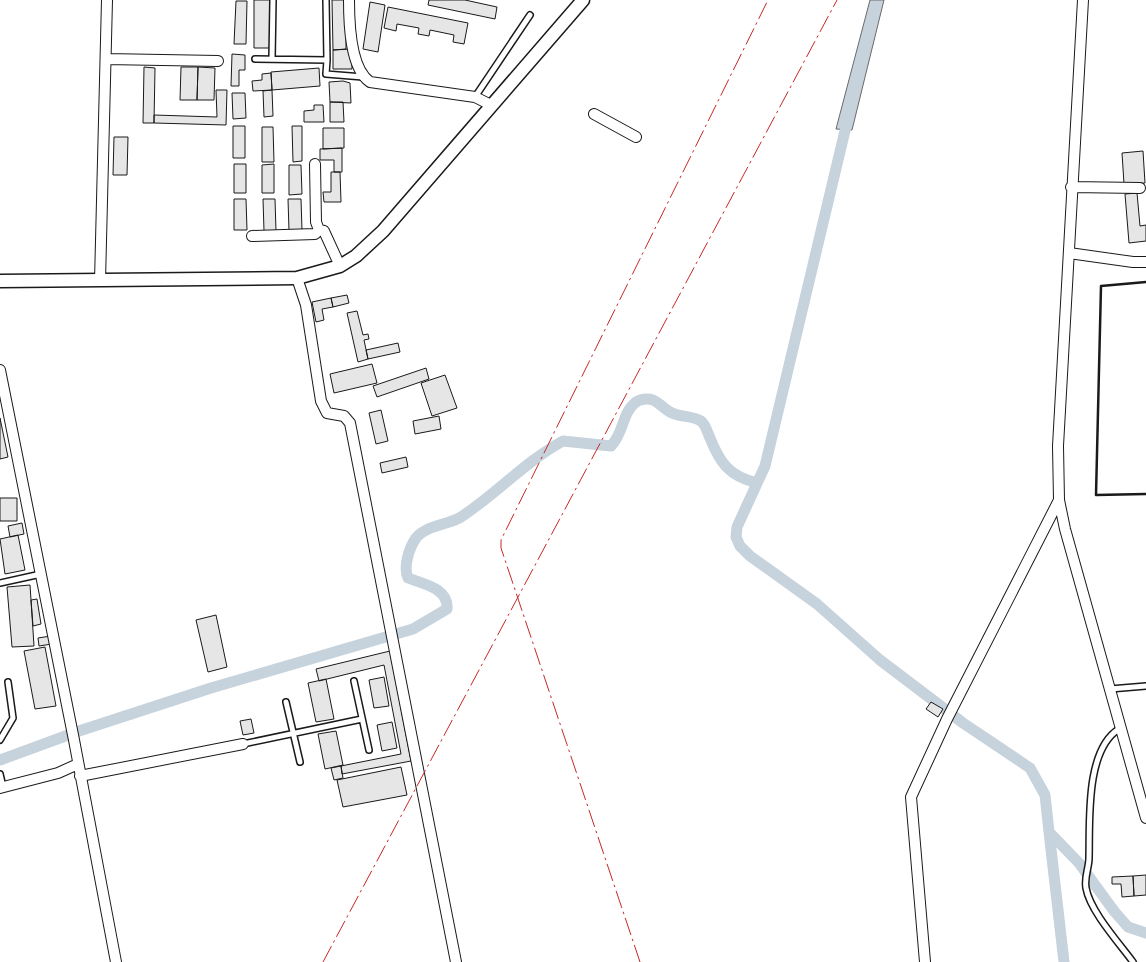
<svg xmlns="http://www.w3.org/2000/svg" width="1146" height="962" font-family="'Source Sans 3',sans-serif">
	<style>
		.water { fill: #c6d2dc; stroke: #6a6a6a }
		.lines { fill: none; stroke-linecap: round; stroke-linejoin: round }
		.canal { stroke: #c6d2dc; stroke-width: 11 }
		.building { fill: #e6e6e6; stroke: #1a1a1a }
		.service-casing { stroke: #1a1a1a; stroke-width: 8 }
		.minor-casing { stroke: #1a1a1a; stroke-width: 12 }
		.tertiary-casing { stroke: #1a1a1a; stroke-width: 15 }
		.service { stroke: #fff; stroke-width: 5 }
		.minor { stroke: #fff; stroke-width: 10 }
		.tertiary { stroke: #fff; stroke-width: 12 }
		.wall { stroke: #1a1a1a; stroke-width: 2.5 }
		.power { stroke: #c62828; stroke-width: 1; stroke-dasharray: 18 4 2.5 4; stroke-linecap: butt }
	</style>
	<rect width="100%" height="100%" fill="#fff"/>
	<path class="water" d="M 870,0 L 884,0 L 852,130 L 836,129 Z"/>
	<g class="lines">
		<path class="canal" d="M 849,114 L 765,466 L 737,527 L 736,537 L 740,546 L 750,556 L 817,604 L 880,660 L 963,723 L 1030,768 L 1045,795 L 1049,832 L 1079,863 L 1114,911 L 1128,927 L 1146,933
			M 0,760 L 79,731 L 211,688 L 413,629 L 447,609 C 449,588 423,584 408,578 C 403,567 409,548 416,538 C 426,525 448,525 461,517 C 496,494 526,461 563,441 L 611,446 C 624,433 622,413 635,403 C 639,399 648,398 653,400 C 660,403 665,410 672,413 C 680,417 694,416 701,421 C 706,425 707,432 710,438 C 720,463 729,476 757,483
			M 1049,832 L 1064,962"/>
	</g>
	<path class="building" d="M 254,0 L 270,0 L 270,48 L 254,48 Z
		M 332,0 L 346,0 L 346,49 L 333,50 Z
		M 429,0 L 465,0 L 497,7 L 495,19 L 428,5 Z
		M 236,1 L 247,1 L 246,44 L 234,44 Z
		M 370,2 L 385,5 L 378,52 L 363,49 Z
		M 388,7 L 468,23 L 464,44 L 453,42 L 454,35 L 430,30 L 429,36 L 418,34 L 419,28 L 397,24 L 396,31 L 384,28 Z
		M 352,49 L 352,69 L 333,69 L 333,50 Z
		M 232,54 L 245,55 L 245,70 L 239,70 L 239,86 L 231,86 Z
		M 144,67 L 155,68 L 154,123 L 143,123 Z
		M 181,67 L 198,67 L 197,100 L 180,100 Z
		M 198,67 L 215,68 L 214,100 L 197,100 Z
		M 319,68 L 320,86 L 272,90 L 271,72 Z
		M 271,73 L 272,90 L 253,91 L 252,81 L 262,80 L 262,74 Z
		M 343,81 L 350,83 L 351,103 L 330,102 L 329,82 Z
		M 216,90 L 227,90 L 226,125 L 154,123 L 154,115 L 217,117 Z
		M 272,90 L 273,116 L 264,117 L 263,91 Z
		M 232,93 L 245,93 L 246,118 L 233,119 Z
		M 330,102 L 343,102 L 344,122 L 330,122 Z
		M 314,105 L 323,105 L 324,122 L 304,122 L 304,111 L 314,110 Z
		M 233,126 L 245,126 L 245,158 L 233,158 Z
		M 292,126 L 302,126 L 302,161 L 293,162 Z
		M 262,127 L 273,127 L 274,162 L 262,162 Z
		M 323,128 L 344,128 L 344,148 L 323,149 Z
		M 114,137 L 128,137 L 127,175 L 113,175 Z
		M 342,148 L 342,172 L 334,172 L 334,160 L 320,160 L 320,149 Z
		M 1143,151 L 1145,183 L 1124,184 L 1122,153 Z
		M 234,164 L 246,164 L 246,193 L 234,193 Z
		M 274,164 L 274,193 L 262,193 L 262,165 Z
		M 289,165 L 301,165 L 302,194 L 289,195 Z
		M 331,172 L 340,172 L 341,202 L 324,202 L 323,192 L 331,192 Z
		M 1137,193 L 1140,226 L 1146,225 L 1146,241 L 1129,243 L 1125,194 Z
		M 234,199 L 246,199 L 247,230 L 234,230 Z
		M 263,199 L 275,199 L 276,231 L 264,231 Z
		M 288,199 L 301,199 L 302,230 L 289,231 Z
		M 347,295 L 349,303 L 333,307 L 331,298 Z
		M 331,298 L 333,307 L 322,309 L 324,320 L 316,322 L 312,302 Z
		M 357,311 L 363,335 L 368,334 L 369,339 L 364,340 L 368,359 L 358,362 L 347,313 Z
		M 398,343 L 400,352 L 368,359 L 366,350 Z
		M 372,364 L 377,383 L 334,393 L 330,374 Z
		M 426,368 L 429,379 L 377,397 L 373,386 Z
		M 445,375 L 457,408 L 432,416 L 421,383 Z
		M 381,410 L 388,441 L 376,444 L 369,413 Z
		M 439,416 L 441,429 L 415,434 L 413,421 Z
		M 0,418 L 8,457 L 0,459 Z
		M 406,457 L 408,467 L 382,473 L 380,463 Z
		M 0,498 L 17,498 L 17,521 L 0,521 Z
		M 22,523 L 24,534 L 10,537 L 8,526 Z
		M 18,535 L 25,570 L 5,574 L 0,539 Z
		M 30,585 L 34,646 L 12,647 L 7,587 Z
		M 37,599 L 41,624 L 33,626 L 31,600 Z
		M 216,615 L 227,667 L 208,672 L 196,620 Z
		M 51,636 L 52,644 L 39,646 L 38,638 Z
		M 45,647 L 56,706 L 35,709 L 24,651 Z
		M 390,651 L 411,761 L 342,774 L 341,766 L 401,754 L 384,665 L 319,681 L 316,669 Z
		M 384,677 L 389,706 L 374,708 L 369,680 Z
		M 326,679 L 334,719 L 316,722 L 308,683 Z
		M 931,702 L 943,709 L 938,717 L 926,709 Z
		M 251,719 L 254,733 L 243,735 L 240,721 Z
		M 392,722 L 397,748 L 382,751 L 377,725 Z
		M 336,731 L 343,765 L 325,769 L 318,734 Z
		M 341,766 L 343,778 L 334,780 L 331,768 Z
		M 401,767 L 407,795 L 343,807 L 337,780 Z
		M 1146,875 L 1146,895 L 1134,896 L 1133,876 Z
		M 1133,876 L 1134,896 L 1122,897 L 1121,884 L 1112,884 L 1112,877 Z"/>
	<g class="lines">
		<defs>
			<path id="service" d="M 326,0 L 327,60
				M 255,59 L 327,60 L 326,74 L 363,77
				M 272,59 L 273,0
				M 475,97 L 530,15
				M 0,583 L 41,574
				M 354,681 L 369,750
				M 1110,689 L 1146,686
				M 286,702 L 300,762
				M 1119,729 C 1085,750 1090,822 1089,858 C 1089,868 1084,877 1086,888 C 1090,911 1119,943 1133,962
				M 0,740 L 13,718 L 8,682
				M 243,744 L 362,719
				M 0,774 L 3,787"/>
			<path id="minor" d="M 349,0 C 349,23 350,68 370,82 L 475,97 L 491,105
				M 1083,0 L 1058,446 L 1059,500 L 1065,529 L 1146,818
				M 106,59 L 218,61
				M 594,114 L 636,137
				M 315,164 L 316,222 L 319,230 L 324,231 L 340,266
				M 1071,187 L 1140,188
				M 252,236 L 315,234 L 319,230
				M 1069,253 L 1133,262 L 1146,262
				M 297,278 L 306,305 L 321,401 L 327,413 L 344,416 L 350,423 L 456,962
				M 100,281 L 107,0
				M 0,370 L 74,740 L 116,962
				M 80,776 L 243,744
				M 0,788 L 58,773 L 78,764
				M 925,962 L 911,797 L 947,719 L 1059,500"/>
			<path id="tertiary" d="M 0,281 L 297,278 L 340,266 L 356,256 L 383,231 L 583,0"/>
		</defs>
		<use href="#service" class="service-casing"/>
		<use href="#minor" class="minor-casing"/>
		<use href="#tertiary" class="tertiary-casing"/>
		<use href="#service" class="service"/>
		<use href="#minor" class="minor"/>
		<use href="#tertiary" class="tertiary"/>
		<path class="wall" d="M 1146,282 L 1101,286 L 1096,495 L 1146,494"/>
		<path class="power" d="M 323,962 L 837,0
			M 640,962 L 501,548 L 501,540 L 768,0"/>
	</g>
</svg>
